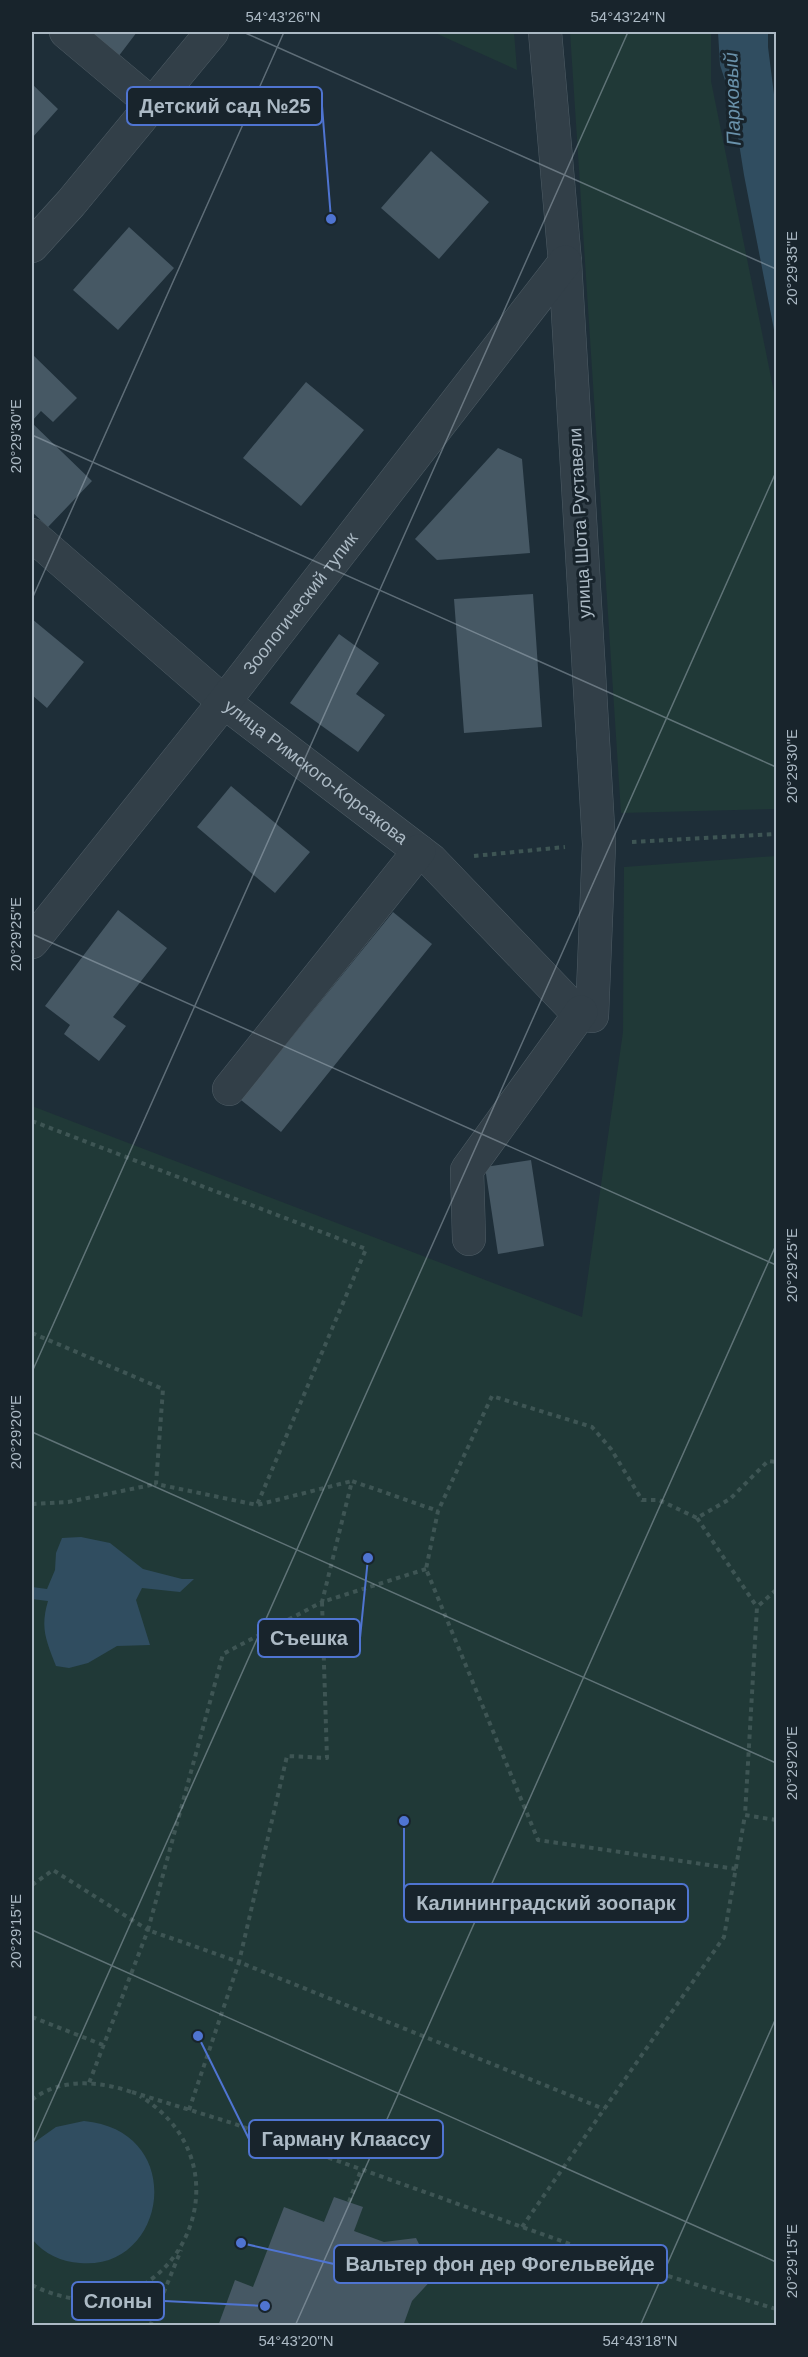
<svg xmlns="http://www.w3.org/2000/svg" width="808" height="2357" font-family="Arial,sans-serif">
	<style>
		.green { fill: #203937 }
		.water { fill: #304d60 }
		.building { fill: #465864 }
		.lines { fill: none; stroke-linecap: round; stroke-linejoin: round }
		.minor-casing { stroke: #4f5d66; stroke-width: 34 }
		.path { stroke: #3e5554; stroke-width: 4; stroke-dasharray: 4.5 4.5; stroke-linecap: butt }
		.minor { stroke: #323f48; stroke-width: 33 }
		.ticks { fill: none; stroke: #acbac5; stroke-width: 1.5; stroke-opacity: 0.45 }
		.labels { text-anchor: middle; stroke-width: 6; stroke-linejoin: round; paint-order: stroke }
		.street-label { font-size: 18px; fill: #acbac5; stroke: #18242c }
		.water-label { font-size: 20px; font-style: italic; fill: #6a92ab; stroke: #18242c }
		.leader { fill: none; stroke: #4f74d1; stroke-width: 2 }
		.callout-dot { fill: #4f74d1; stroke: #18242c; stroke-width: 2 }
		.callout { fill: #18242c; stroke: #4f74d1; stroke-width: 2 }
		.callout-label { font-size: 20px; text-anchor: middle; font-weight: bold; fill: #acbac5 }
		.neatline { fill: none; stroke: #acbac5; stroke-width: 2 }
		.ticks-label { font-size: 15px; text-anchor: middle; fill: #acbac5 }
	</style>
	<rect width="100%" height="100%" fill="#1e2e38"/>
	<path class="green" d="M 433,32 L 514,32 L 517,70 Z
		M 570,32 L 711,32 L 711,81 L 776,402 L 776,809 L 621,813 Z
		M 776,856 L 776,2325 L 32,2325 L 32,1106 L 582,1317 L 623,1032 L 624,867 Z"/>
	<path class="water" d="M 718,32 L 768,32 L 768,47 L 776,110 L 776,340 L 744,175 L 733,105 L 720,65 Z
		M 81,1537 L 110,1543 L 143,1569 L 182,1579 L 194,1579 L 180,1592 L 142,1588 L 136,1600 L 150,1645 L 117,1646 L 88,1663 L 69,1668 L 56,1666 C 46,1640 40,1628 48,1601 L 32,1599 L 32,1587 L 47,1589 L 55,1570 L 56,1553 L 62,1538 Z
		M 84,2121 C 189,2131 167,2271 80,2263 C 62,2262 44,2254 32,2239 L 32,2144 L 56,2127 Z"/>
	<path class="building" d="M 87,32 L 137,32 L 118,57 Z
		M 32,84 L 58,109 L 32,138 Z
		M 431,151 L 489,202 L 439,259 L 381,208 Z
		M 129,227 L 174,268 L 118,330 L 73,290 Z
		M 32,354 L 77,398 L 53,422 L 41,411 L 32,421 Z
		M 306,382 L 364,430 L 301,506 L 243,458 Z
		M 32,423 L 92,481 L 48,527 L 32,512 Z
		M 498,448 L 522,459 L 530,553 L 437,560 L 415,539 Z
		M 533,594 L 542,727 L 464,733 L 454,599 Z
		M 32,619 L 84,662 L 47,708 L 32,695 Z
		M 339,634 L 379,663 L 356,694 L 385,715 L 358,752 L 290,703 Z
		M 231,786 L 310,852 L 275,893 L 197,827 Z
		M 118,910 L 167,948 L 113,1017 L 126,1026 L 99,1061 L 64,1034 L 70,1025 L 45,1006 Z
		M 393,912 L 432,944 L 281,1132 L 241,1100 Z
		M 531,1160 L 544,1246 L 498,1254 L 485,1167 Z
		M 334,2197 L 363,2207 L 354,2231 L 384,2242 L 416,2238 L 435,2276 L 412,2301 L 403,2326 L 218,2326 L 235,2280 L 253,2287 L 284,2207 L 324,2222 Z"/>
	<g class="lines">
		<defs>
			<g id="minor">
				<path d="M 66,32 L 153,105"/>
				<path d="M 32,246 L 71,203 L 212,32"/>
				<path id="s1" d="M 32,535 L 224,702 L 431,860 L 571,1006 L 592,1016 L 599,844 L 565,262 L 545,32"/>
				<path id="s2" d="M 32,942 L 224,702 L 565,262"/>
				<path d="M 229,1089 L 419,851"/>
				<path d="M 469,1239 L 467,1170 L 581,1012"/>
			</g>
		</defs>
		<use href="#minor" class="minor-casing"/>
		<path class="path" d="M 632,842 L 776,834
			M 474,856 L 565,847
			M 32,1121 L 366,1249 L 257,1505
			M 32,1333 L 163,1389 L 156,1484 L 257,1505 L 352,1481
			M 32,1504 L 68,1502 L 156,1484
			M 697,1518 L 757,1607
			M 426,1569 L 322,1602 L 352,1481 L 438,1511
			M 776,1590 L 757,1607 L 745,1815 L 776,1820
			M 322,1602 L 327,1758 L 287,1756 L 239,1962 L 148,1930 L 223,1654 Z
			M 736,1869 L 538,1840 L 426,1569 L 438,1511 L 492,1396 L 592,1427 L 611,1449 L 642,1500 L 659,1500 L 697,1518 L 730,1499 L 768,1461 L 776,1462
			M 32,1885 L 53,1870 L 148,1930 L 89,2083
			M 32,2017 L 103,2045
			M 132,2092 L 232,2123 L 606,2257 L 776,2309
			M 32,2100 C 60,2077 102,2081 134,2093
			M 189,2110 L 239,1962 L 604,2109
			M 349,2202 L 361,2170
			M 522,2227 L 724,1937 L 745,1815
			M 32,2285 C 165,2352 263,2172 140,2096
			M 150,2326 L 181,2250"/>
		<use href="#minor" class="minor"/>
	</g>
	<path class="ticks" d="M 243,32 L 776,269M 32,435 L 776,767M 32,599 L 284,32M 32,934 L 776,1265M 32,1372 L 628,32M 32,1432 L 776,1763M 32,1930 L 776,2262M 32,2145 L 776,472M 295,2326 L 776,1245M 640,2326 L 776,2018"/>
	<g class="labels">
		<g class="street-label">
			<text transform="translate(580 523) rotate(-93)" y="6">улица Шота Руставели</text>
			<text dy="6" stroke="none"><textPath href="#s2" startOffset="432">Зоологический тупик</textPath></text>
			<text dy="6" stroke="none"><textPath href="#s1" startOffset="370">улица Римского-Корсакова</textPath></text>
		</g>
		<g class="water-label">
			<text transform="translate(732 99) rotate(-92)" y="7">Парковый</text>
		</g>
	</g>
	<path class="leader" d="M331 219L322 106M368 1558L360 1638M404 1821L404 1903M198 2036L249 2139M241 2243L334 2264M265 2306L164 2301"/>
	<g class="callout-dot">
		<circle cx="331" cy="219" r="6"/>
		<circle cx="368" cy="1558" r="6"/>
		<circle cx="404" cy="1821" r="6"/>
		<circle cx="198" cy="2036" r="6"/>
		<circle cx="241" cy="2243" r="6"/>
		<circle cx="265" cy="2306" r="6"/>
	</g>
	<g class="callout">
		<rect x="127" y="87" width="195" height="38" rx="6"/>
		<rect x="258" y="1619" width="102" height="38" rx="6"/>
		<rect x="404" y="1884" width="284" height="38" rx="6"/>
		<rect x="249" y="2120" width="194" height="38" rx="6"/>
		<rect x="334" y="2245" width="333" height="38" rx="6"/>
		<rect x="72" y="2282" width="92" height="38" rx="6"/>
	</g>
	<g class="callout-label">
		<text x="225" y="113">Детский сад №25</text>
		<text x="309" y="1645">Съешка</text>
		<text x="546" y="1910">Калининградский зоопарк</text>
		<text x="346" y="2146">Гарману Клаассу</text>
		<text x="500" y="2271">Вальтер фон дер Фогельвейде</text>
		<text x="118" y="2308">Слоны</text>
	</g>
	<rect width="808" height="2357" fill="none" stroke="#18242c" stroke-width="66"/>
	<rect x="33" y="33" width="742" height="2291" class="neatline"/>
	<g class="ticks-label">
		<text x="283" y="22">54°43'26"N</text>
		<text x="628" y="22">54°43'24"N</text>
		<text transform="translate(792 268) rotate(-90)" y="5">20°29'35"E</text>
		<text transform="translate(16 436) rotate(-90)" y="5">20°29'30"E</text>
		<text transform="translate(792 766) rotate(-90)" y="5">20°29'30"E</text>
		<text transform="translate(16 934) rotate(-90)" y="5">20°29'25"E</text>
		<text transform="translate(792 1265) rotate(-90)" y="5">20°29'25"E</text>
		<text transform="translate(16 1432) rotate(-90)" y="5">20°29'20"E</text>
		<text transform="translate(792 1763) rotate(-90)" y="5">20°29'20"E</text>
		<text transform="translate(16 1931) rotate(-90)" y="5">20°29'15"E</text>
		<text transform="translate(792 2261) rotate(-90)" y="5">20°29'15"E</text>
		<text x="296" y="2346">54°43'20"N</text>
		<text x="640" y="2346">54°43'18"N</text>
	</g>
</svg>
